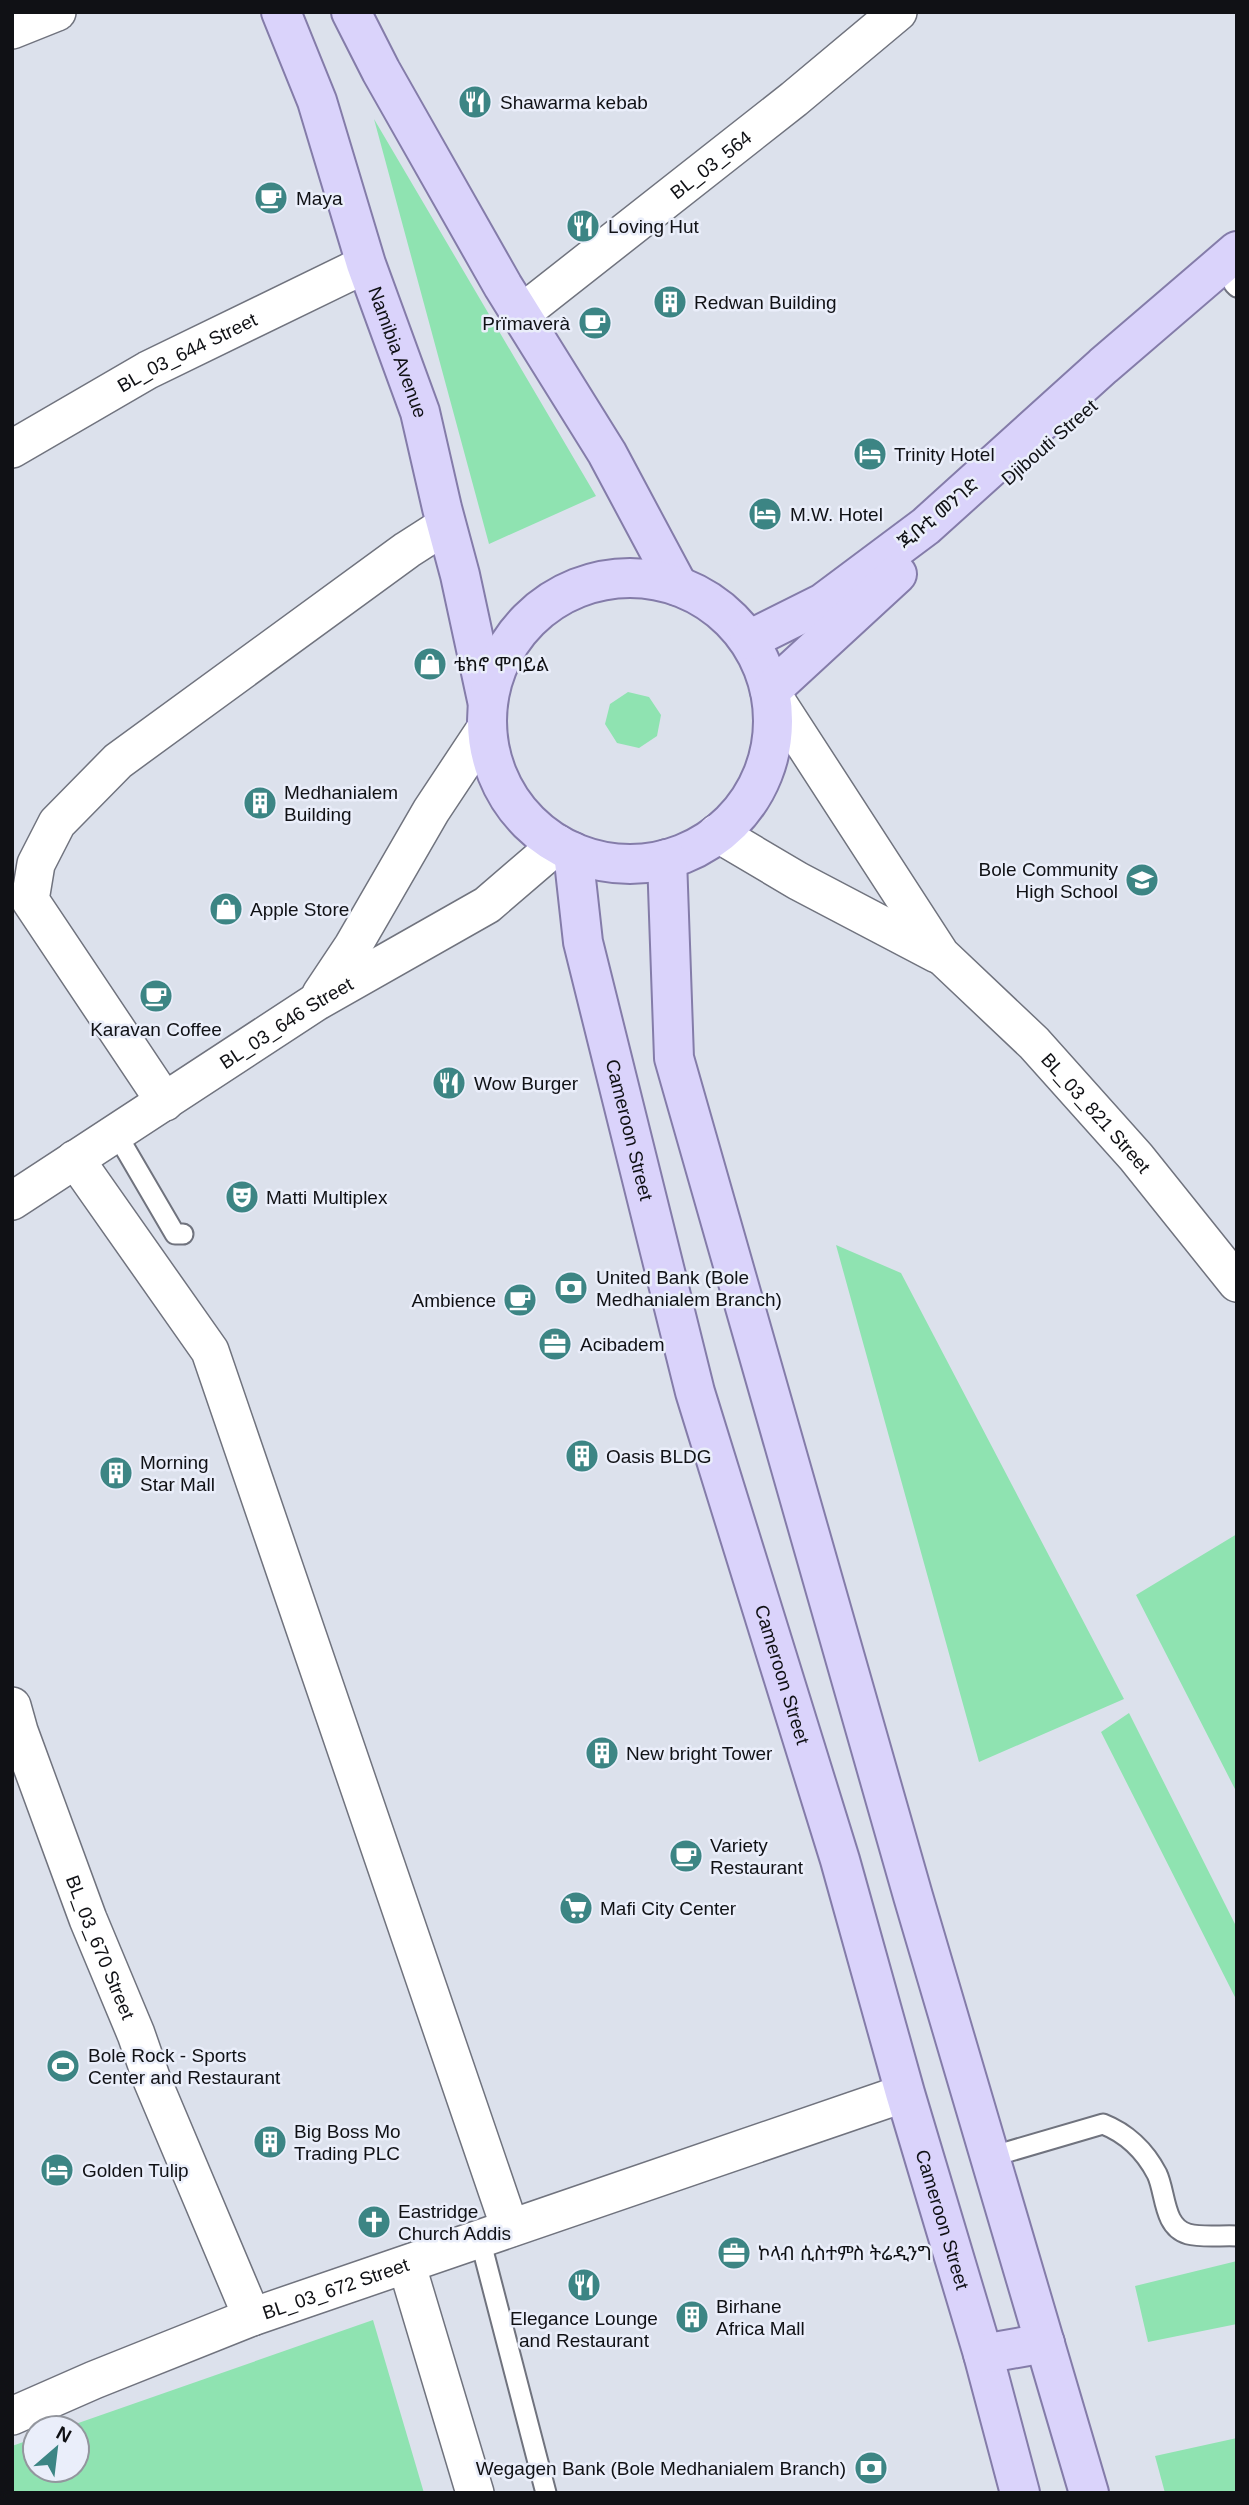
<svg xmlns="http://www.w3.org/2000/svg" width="1249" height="2505" font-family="Helvetica,'Noto Sans Ethiopic',sans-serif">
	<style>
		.grass { fill: #8fe3b1 }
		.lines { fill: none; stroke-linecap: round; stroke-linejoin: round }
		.lane-casing { stroke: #70737e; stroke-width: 23 }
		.street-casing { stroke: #70737e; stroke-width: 40 }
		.primary-casing { stroke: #847ca9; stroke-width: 42 }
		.lane { stroke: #fff; stroke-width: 19 }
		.street { stroke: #fff; stroke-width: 37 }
		.primary { stroke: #dad3fb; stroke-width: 38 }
		.labels { text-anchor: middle; stroke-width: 5; stroke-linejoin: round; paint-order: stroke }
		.poi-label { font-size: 19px; fill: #101115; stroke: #eaeefa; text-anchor: start }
		.street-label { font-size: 19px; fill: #101115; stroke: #eaeefa }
	</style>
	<rect width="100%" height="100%" fill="#dce1ec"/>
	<path class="grass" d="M 374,119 L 596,496 L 489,544 Z
		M 628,692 L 649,697 L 661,715 L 657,736 L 639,748 L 617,743 L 605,724 L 610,704 Z
		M 836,1245 L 901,1273 L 1124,1699 L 979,1762 Z
		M 1237,1534 L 1237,1793 L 1136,1595 Z
		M 1129,1713 L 1237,1928 L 1237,2001 L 1101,1732 Z
		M 1237,2261 L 1237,2324 L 1148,2342 L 1135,2286 Z
		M 373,2320 L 424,2493 L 12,2493 L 12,2446 L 35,2438 L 35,2470 L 77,2470 L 77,2428 L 64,2428 Z
		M 1237,2438 L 1237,2493 L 1165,2493 L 1155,2456 Z"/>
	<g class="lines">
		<defs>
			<path id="lane" d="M 1234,284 L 1237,287
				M 116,1133 L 175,1234 L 183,1234
				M 990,2157 L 1103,2124 C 1126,2133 1145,2151 1157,2174 C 1166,2193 1163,2227 1188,2234 C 1203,2238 1222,2235 1237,2236
				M 480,2239 L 546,2493"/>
			<g id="street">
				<path d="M 12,30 L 57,12"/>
				<path id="s1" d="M 522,313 L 794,99 L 898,12"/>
				<path id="s2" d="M 12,449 L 148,370 L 366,264"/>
				<path id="s3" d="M 770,691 L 941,955 L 1034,1043 L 1136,1157 L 1237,1283"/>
				<path d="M 717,833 L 798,881 L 937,954"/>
				<path d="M 321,994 L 353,946 L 431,811 L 486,728"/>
				<path d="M 165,1102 L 30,900 L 36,864 L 57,823 L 118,761 L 407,550 L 446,525"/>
				<path d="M 75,1159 L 210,1351 L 510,2228"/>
				<path id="s4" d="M 12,1201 L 316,1002 L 487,905 L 558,844"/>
				<path id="s5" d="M 12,1706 L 19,1731 L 88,1919 L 136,2034 L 152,2080 L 252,2317"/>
				<path d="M 407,2266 L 475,2493"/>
				<path id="s6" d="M 12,2416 L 94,2380 L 252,2317 L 905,2093"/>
			</g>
			<g id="primary">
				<path id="s7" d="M 281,12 L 317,101 L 366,264 L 420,412 L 442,508 L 460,575 L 487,700"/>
				<path d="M 351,12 L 381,71 L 503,286 L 607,453 L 678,586"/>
				<circle cx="630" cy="721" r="143"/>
				<path d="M 749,640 L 823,603 L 926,526 L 1103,366 L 1237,251"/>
				<path d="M 770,691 L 897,574"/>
				<path id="s8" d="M 573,852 L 583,942 L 695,1392 L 840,1860 L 905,2093 L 983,2354 L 1020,2493"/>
				<path d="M 667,859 L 674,1058 L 913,1896 L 1089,2493"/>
				<path d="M 983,2354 L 1045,2343"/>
			</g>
		</defs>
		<use href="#lane" class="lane-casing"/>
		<use href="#street" class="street-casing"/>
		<use href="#primary" class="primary-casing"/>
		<use href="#lane" class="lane"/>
		<use href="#street" class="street"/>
		<use href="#primary" class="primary"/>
	</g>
	<defs>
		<symbol id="restaurant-disc" viewBox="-11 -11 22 22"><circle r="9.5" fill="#3c8584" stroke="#eaeefa"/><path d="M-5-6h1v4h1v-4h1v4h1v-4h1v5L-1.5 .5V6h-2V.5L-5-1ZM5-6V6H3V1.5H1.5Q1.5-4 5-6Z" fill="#fff"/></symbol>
		<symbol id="cafe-disc" viewBox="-11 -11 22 22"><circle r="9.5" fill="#3c8584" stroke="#eaeefa"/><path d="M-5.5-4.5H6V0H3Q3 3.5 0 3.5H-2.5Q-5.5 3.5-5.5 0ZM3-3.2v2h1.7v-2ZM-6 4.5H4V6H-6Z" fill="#fff"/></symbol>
		<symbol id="building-disc" viewBox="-11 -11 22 22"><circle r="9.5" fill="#3c8584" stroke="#eaeefa"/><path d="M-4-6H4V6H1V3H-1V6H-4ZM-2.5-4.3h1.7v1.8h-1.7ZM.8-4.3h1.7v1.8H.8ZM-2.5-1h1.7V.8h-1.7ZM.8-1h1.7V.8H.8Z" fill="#fff"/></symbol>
		<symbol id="hotel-disc" viewBox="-11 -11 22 22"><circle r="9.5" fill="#3c8584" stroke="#eaeefa"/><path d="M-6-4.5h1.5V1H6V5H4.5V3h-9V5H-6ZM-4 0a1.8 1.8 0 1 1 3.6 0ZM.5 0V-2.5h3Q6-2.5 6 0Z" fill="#fff"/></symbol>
		<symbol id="shop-disc" viewBox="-11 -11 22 22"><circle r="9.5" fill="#3c8584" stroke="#eaeefa"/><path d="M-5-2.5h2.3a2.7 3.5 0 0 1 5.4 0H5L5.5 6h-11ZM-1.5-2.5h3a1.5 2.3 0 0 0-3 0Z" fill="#fff"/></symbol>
		<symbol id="school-disc" viewBox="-11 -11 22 22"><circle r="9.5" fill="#3c8584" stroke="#eaeefa"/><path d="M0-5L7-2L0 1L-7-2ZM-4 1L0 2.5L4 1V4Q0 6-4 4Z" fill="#fff"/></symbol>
		<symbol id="theatre-disc" viewBox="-11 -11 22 22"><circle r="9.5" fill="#3c8584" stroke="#eaeefa"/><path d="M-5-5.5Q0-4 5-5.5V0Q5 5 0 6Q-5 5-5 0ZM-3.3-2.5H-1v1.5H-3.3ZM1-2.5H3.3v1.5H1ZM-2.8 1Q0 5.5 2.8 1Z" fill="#fff"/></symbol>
		<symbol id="bank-disc" viewBox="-11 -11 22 22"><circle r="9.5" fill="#3c8584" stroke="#eaeefa"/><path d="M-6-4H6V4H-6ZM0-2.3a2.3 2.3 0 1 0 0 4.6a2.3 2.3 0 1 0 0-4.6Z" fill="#fff"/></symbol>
		<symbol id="office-disc" viewBox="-11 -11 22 22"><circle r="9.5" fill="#3c8584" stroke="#eaeefa"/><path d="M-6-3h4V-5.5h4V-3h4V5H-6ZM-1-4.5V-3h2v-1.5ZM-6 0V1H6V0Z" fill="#fff"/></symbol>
		<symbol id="supermarket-disc" viewBox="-11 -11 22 22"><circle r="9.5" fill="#3c8584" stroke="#eaeefa"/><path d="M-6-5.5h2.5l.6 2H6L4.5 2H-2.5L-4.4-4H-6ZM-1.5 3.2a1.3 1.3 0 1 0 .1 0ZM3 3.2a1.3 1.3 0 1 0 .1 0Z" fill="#fff"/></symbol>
		<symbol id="stadium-disc" viewBox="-11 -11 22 22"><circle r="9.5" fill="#3c8584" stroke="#eaeefa"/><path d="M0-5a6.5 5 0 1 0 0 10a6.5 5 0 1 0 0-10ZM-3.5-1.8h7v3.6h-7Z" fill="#fff"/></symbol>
		<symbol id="church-disc" viewBox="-11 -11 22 22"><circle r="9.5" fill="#3c8584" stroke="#eaeefa"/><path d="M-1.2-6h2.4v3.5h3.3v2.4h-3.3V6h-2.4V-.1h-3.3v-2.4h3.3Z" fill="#fff"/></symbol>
	</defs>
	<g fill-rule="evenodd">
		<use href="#restaurant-disc" x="456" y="83" width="38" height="38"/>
		<use href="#cafe-disc" x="252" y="179" width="38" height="38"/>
		<use href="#restaurant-disc" x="564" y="207" width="38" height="38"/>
		<use href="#building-disc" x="651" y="283" width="38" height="38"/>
		<use href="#cafe-disc" x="576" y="304" width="38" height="38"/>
		<use href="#hotel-disc" x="851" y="435" width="38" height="38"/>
		<use href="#hotel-disc" x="746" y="495" width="38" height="38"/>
		<use href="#shop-disc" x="411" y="645" width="38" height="38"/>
		<use href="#building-disc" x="241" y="784" width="38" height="38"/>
		<use href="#school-disc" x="1123" y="861" width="38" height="38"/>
		<use href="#shop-disc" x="207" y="890" width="38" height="38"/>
		<use href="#cafe-disc" x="137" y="977" width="38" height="38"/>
		<use href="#restaurant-disc" x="430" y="1064" width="38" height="38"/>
		<use href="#theatre-disc" x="223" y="1178" width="38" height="38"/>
		<use href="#bank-disc" x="552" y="1269" width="38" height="38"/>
		<use href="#cafe-disc" x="501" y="1281" width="38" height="38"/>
		<use href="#office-disc" x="536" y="1325" width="38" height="38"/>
		<use href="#building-disc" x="563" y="1437" width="38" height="38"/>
		<use href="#building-disc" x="97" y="1454" width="38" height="38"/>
		<use href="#building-disc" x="583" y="1734" width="38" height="38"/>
		<use href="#cafe-disc" x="667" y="1837" width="38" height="38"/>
		<use href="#supermarket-disc" x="557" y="1889" width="38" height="38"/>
		<use href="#stadium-disc" x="44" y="2047" width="38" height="38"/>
		<use href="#building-disc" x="251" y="2123" width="38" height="38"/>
		<use href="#hotel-disc" x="38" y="2151" width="38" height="38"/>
		<use href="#church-disc" x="355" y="2203" width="38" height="38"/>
		<use href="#office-disc" x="715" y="2234" width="38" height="38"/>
		<use href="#restaurant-disc" x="565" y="2266" width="38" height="38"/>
		<use href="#building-disc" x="673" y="2298" width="38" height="38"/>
		<use href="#bank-disc" x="852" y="2449" width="38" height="38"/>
	</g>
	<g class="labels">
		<g class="poi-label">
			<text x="500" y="109">Shawarma kebab</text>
			<text x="296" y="205">Maya</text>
			<text x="608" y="233">Loving Hut</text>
			<text x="694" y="309">Redwan Building</text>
			<text x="570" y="330" text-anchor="end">Prïmaverà</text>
			<text x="894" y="461">Trinity Hotel</text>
			<text x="790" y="521">M.W. Hotel</text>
			<text x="454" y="671">ቴክኖ ሞባይል</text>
			<text x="284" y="799">Medhanialem<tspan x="284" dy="22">Building</tspan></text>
			<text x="1118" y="876" text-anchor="end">Bole Community<tspan x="1118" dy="22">High School</tspan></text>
			<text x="250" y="916">Apple Store</text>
			<text x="156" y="1036" text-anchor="middle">Karavan Coffee</text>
			<text x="474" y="1090">Wow Burger</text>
			<text x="266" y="1204">Matti Multiplex</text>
			<text x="596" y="1284">United Bank (Bole<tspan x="596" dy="22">Medhanialem Branch)</tspan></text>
			<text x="496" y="1307" text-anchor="end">Ambience</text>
			<text x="580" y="1351">Acibadem</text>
			<text x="606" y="1463">Oasis BLDG</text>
			<text x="140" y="1469">Morning<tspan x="140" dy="22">Star Mall</tspan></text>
			<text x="626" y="1760">New bright Tower</text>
			<text x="710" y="1852">Variety<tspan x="710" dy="22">Restaurant</tspan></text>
			<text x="600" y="1915">Mafi City Center</text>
			<text x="88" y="2062">Bole Rock - Sports<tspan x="88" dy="22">Center and Restaurant</tspan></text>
			<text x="294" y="2138">Big Boss Mo<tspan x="294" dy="22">Trading PLC</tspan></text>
			<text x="82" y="2177">Golden Tulip</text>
			<text x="398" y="2218">Eastridge<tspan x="398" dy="22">Church Addis</tspan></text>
			<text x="758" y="2260">ኮላብ ሲስተምስ ትሬዲንግ</text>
			<text x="716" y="2313">Birhane<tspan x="716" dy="22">Africa Mall</tspan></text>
			<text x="584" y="2325" text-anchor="middle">Elegance Lounge<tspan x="584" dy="22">and Restaurant</tspan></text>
			<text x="846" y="2475" text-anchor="end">Wegagen Bank (Bole Medhanialem Branch)</text>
		</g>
		<g class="street-label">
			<text dy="7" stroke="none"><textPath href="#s1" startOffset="240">BL_03_564</textPath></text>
			<text dy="7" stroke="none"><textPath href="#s7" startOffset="360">Namibia Avenue</textPath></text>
			<text dy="7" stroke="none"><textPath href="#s2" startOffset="200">BL_03_644 Street</textPath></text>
			<text transform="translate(1049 442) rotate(-41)" y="7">Djibouti Street</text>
			<text transform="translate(938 513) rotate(-40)" y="7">ጂቡቲ መንገድ</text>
			<text dy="7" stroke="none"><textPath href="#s4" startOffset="327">BL_03_646 Street</textPath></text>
			<text dy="7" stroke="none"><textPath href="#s3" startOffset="536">BL_03_821 Street</textPath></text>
			<text dy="7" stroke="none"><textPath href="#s8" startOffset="284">Cameroon Street</textPath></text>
			<text dy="7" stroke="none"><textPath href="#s8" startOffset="850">Cameroon Street</textPath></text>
			<text dy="7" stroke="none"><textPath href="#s5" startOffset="257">BL_03_670 Street</textPath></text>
			<text dy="7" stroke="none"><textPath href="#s8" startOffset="1418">Cameroon Street</textPath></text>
			<text dy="7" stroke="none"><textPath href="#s6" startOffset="348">BL_03_672 Street</textPath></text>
		</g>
	</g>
	<rect width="1249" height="2505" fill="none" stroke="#101115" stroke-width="28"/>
	<g transform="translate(56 2449) rotate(28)"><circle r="33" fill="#eaeefa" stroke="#93969e" stroke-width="2"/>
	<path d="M0-5L12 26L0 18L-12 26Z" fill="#3c8584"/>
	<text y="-10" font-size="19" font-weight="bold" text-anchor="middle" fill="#101115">N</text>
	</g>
</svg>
